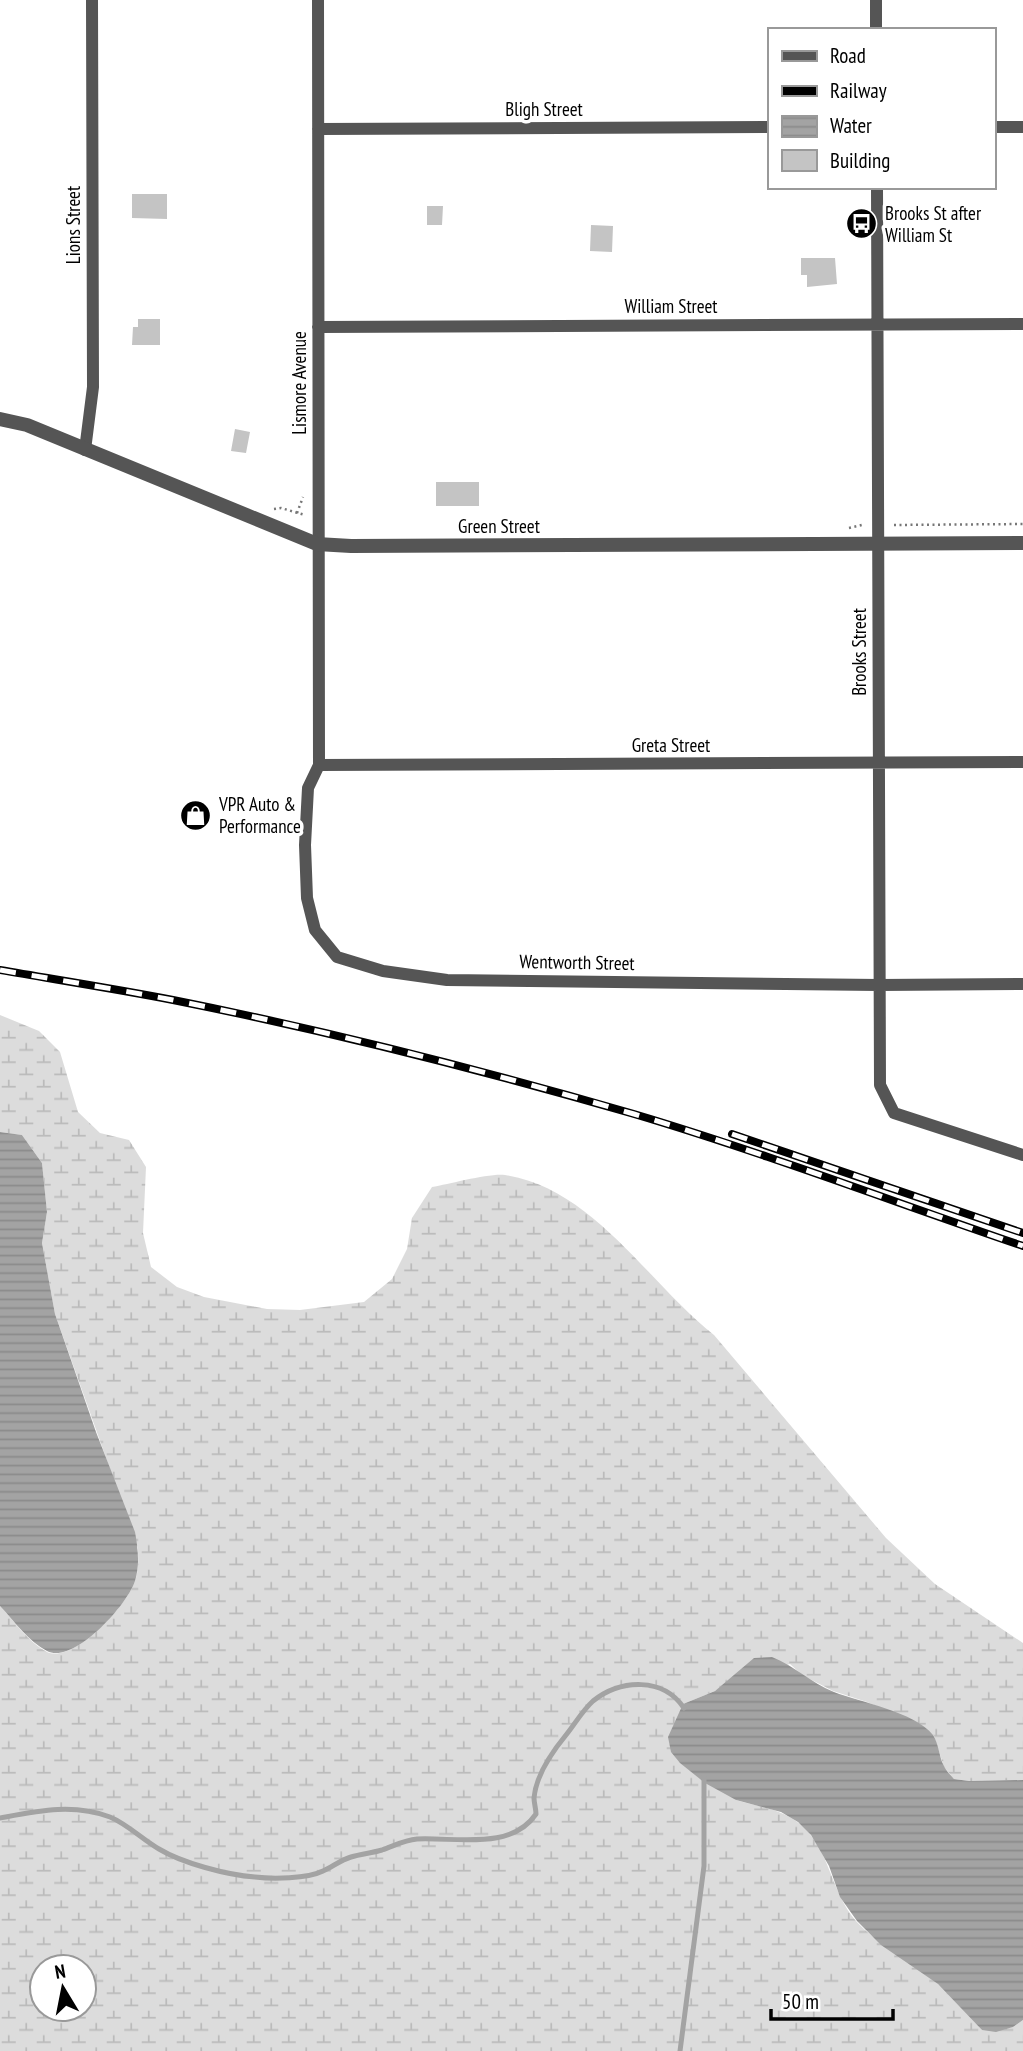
<svg xmlns="http://www.w3.org/2000/svg" width="1023" height="2051" font-family="'PT Sans Narrow',sans-serif">
	<style>
		.wetland { fill: url(#wetland-marsh); fill-rule: evenodd }
		.water { fill: url(#water-rules) }
		.lines { fill: none; stroke-linecap: round; stroke-linejoin: round }
		.stream { stroke: #a3a3a3; stroke-width: 5 }
		.building { fill: #c4c4c4 }
		.path { stroke: #777; stroke-width: 2.5; stroke-dasharray: 2 3.5; stroke-linecap: butt }
		.minor { stroke: #555; stroke-width: 12 }
		.tertiary { stroke: #555; stroke-width: 14 }
		.rail-casing { stroke: #000; stroke-width: 8 }
		.rail { stroke: #fff; stroke-width: 5; stroke-dasharray: 16; stroke-linecap: butt }
		.labels { text-anchor: middle; stroke-width: 7; stroke-linejoin: round; paint-order: stroke }
		.street-label { font-size: 19px; fill: #000; stroke: #fff }
		.poi-label { font-size: 19px; fill: #000; stroke: #fff; text-anchor: start }
	</style>
	<defs>
		<pattern id="wetland-marsh" width="20" height="14" patternUnits="userSpaceOnUse" patternTransform="scale(1.75)"><rect width="20" height="14" fill="#dcdcdc"/><path d="M1 5h8M5 5V1M11 12h8M15 12V8" fill="none" stroke="#bbb"/></pattern>
		<pattern id="water-rules" width="6" height="5" patternUnits="userSpaceOnUse" patternTransform="scale(1.75)"><rect width="6" height="5" fill="#a3a3a3"/><path d="M0 2.5h6" fill="none" stroke="#8b8b8b"/></pattern>
	</defs>
	<rect width="100%" height="100%" fill="#fff"/>
	<path class="wetland" d="M 0,1015 L 39,1031 L 60,1052 L 78,1112 L 100,1133 L 129,1140 L 146,1167 L 143,1233 L 151,1267 L 177,1287 L 204,1297 L 267,1309 L 300,1310 L 364,1302 L 392,1279 L 407,1249 L 412,1218 L 432,1187 C 450,1184 489,1173 505,1175 C 593,1188 649,1284 714,1335 L 886,1538 L 935,1584 L 1023,1643 L 1023,1780 L 969,1781 L 954,1779 L 944,1767 L 934,1736 L 920,1724 L 867,1702 L 833,1691 L 802,1675 L 790,1664 L 729,1681 L 715,1691 L 683,1704 L 736,1800 C 756,1806 779,1809 796,1821 C 830,1845 830,1892 856,1921 C 880,1947 911,1960 937,1983 C 952,1995 970,2015 982,2030 L 1013,2027 L 1023,2020 L 1023,2051 L 0,2051 L 0,1606 C 14,1621 28,1642 47,1652 C 74,1664 128,1604 135,1581 C 139,1571 138,1559 138,1548 L 55,1314 L 42,1243 L 47,1212 L 42,1163 L 22,1135 L 0,1132 ZM 42,1967 L 84,1967 L 84,2009 L 42,2009 Z"/>
	<path class="water" d="M 0,1132 L 22,1135 L 42,1163 L 47,1212 L 42,1243 L 55,1314 L 96,1432 L 135,1532 C 138,1548 140,1565 135,1581 C 128,1604 74,1665 47,1651 C 29,1642 14,1621 0,1606 Z
		M 772,1657 C 795,1666 811,1683 834,1692 C 860,1702 915,1712 933,1735 C 939,1744 939,1757 944,1766 C 946,1771 951,1775 954,1779 L 969,1781 L 1023,1780 L 1023,2020 L 1013,2027 L 996,2032 L 982,2030 L 938,1984 L 881,1945 L 857,1921 L 840,1897 L 829,1866 L 811,1835 L 798,1822 L 781,1812 L 736,1800 L 705,1783 L 680,1763 L 671,1752 L 668,1737 L 683,1704 L 715,1691 L 754,1658 Z"/>
	<g class="lines">
		<path class="stream" d="M 0,1818 C 37,1811 73,1803 110,1817 C 127,1824 142,1839 159,1849 C 182,1863 227,1875 255,1877 C 272,1879 307,1879 323,1871 C 332,1867 341,1860 351,1857 C 361,1854 372,1853 382,1850 C 394,1846 404,1840 417,1839 C 456,1837 511,1851 536,1814 C 536,1809 534,1803 534,1798 C 536,1775 552,1752 566,1735 C 575,1724 582,1711 593,1701 C 621,1679 663,1677 684,1708
			M 680,2051 L 704,1866 L 704,1777"/>
	</g>
	<path class="building" d="M 132,194 L 167,194 L 167,219 L 132,218 Z
		M 427,206 L 443,206 L 442,225 L 427,225 Z
		M 591,225 L 613,226 L 612,252 L 590,251 Z
		M 801,258 L 835,258 L 837,284 L 807,287 L 807,275 L 801,275 Z
		M 138,319 L 160,319 L 160,345 L 132,345 L 133,327 L 138,327 Z
		M 235,429 L 250,432 L 246,453 L 231,451 Z
		M 436,482 L 479,482 L 479,506 L 436,506 Z"/>
	<g class="lines">
		<path class="path" d="M 274,509 L 281,508 L 305,515
			M 297,513 L 303,497
			M 894,525 L 1023,524
			M 849,528 L 862,525"/>
		<path class="minor" d="M 318,0 L 319,765 L 308,788 L 305,845 L 307,898 L 315,930 L 337,957 L 383,971 L 447,980 L 879,985 L 1023,984
			M 876,0 L 876,30
			M 993,127 L 1023,127
			M 318,129 L 769,127
			M 877,187 L 880,1085 L 894,1113 L 1023,1155
			M 318,327 L 1023,324
			M 85,450 L 93,387 L 92,0
			M 319,765 L 1023,762"/>
		<path class="tertiary" d="M 0,419 L 27,425 L 317,544 L 351,546 L 1023,543"/>
		<defs>
			<path id="rail" d="M 0,970 C 58,980 116,989 173,1000 C 329,1031 482,1070 634,1114 C 765,1153 894,1202 1023,1246
				M 732,1134 L 1023,1233"/>
		</defs>
		<use href="#rail" class="rail-casing"/>
		<use href="#rail" class="rail"/>
	</g>
	<defs>
		<symbol id="bus-disc" viewBox="-11 -11 22 22"><circle r="9.5" fill="#000" stroke="#fff"/><path d="M-5-6H5V4H4V6H2V4H-2V6H-4V4H-5ZM-3.5-4V0h7V-4ZM-3.5 1.2v1.5H-2V1.2ZM2 1.2v1.5H3.5V1.2Z" fill="#fff"/></symbol>
		<symbol id="shop-disc" viewBox="-11 -11 22 22"><circle r="9.5" fill="#000" stroke="#fff"/><path d="M-5-2.5h2.3a2.7 3.5 0 0 1 5.4 0H5L5.5 6h-11ZM-1.5-2.5h3a1.5 2.3 0 0 0-3 0Z" fill="#fff"/></symbol>
	</defs>
	<g fill-rule="evenodd">
		<use href="#bus-disc" x="844" y="206" width="35" height="35"/>
		<use href="#shop-disc" x="178" y="798" width="35" height="35"/>
	</g>
	<g class="labels">
		<g class="street-label">
			<text x="544" y="116">Bligh Street</text>
			<text transform="translate(73 225) rotate(-90)" y="7">Lions Street</text>
			<text x="671" y="313">William Street</text>
			<text transform="translate(299 383) rotate(-90)" y="7">Lismore Avenue</text>
			<text x="499" y="533">Green Street</text>
			<text transform="translate(859 652) rotate(-90)" y="7">Brooks Street</text>
			<text x="671" y="752">Greta Street</text>
			<text transform="translate(577 962) rotate(1)" y="7">Wentworth Street</text>
		</g>
		<g class="poi-label">
			<text x="885" y="220">Brooks St after<tspan x="885" dy="22">William St</tspan></text>
			<text x="219" y="811">VPR Auto &amp;<tspan x="219" dy="22">Performance</tspan></text>
		</g>
	</g>
	<rect x="768" y="28" width="228" height="161" fill="#ffffff" stroke="#999999" stroke-width="2"/>
	<rect x="782" y="51" width="35" height="10" fill="#555555" stroke="#999999" stroke-width="2"/>
	<text x="830" y="63" font-size="21" fill="#000000">Road</text>
	<rect x="782" y="86" width="35" height="10" fill="#000000" stroke="#999999" stroke-width="2"/>
	<text x="830" y="98" font-size="21" fill="#000000">Railway</text>
	<rect x="782" y="116" width="35" height="21" fill="url(#water-rules)" stroke="#999999" stroke-width="2"/>
	<text x="830" y="133" font-size="21" fill="#000000">Water</text>
	<rect x="782" y="150" width="35" height="21" fill="#c4c4c4" stroke="#999999" stroke-width="2"/>
	<text x="830" y="168" font-size="21" fill="#000000">Building</text>
	<g transform="translate(63 1988) rotate(350)"><circle r="33" fill="#ffffff" stroke="#999999" stroke-width="2"/>
	<path d="M0-5L12 26L0 18L-12 26Z" fill="#000000"/>
	<text y="-10" font-size="19" font-weight="bold" text-anchor="middle" fill="#000000">N</text>
	</g>
	<path d="M771 2009v10h122v-10" fill="none" stroke="#000000" stroke-width="3.5"/>
	<text x="782" y="2009" font-size="21" fill="#000000" stroke="#ffffff" stroke-width="5" paint-order="stroke">50 m</text>
</svg>
